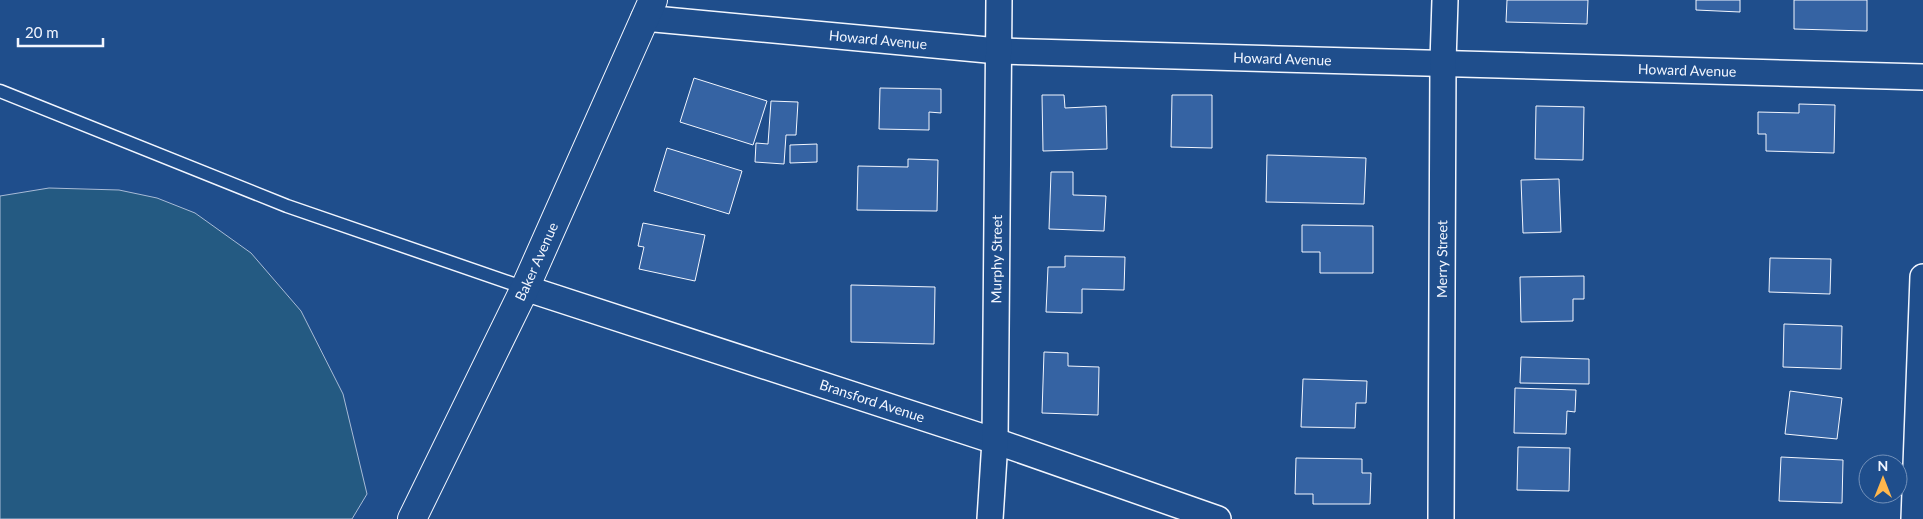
<svg xmlns="http://www.w3.org/2000/svg" width="1923" height="519" font-family="Lato,sans-serif">
	<style>
		.green { fill: #245a82; stroke: #a8bbd7 }
		.building { fill: #3563a3; stroke: #f2f6ff }
		.lines { fill: none; stroke-linecap: round; stroke-linejoin: round }
		.service-casing { stroke: #f2f6ff; stroke-width: 15 }
		.minor-casing { stroke: #f2f6ff; stroke-width: 28 }
		.tertiary-casing { stroke: #f2f6ff; stroke-width: 30 }
		.service { stroke: #1f4e8c; stroke-width: 12 }
		.minor { stroke: #1f4e8c; stroke-width: 25 }
		.tertiary { stroke: #1f4e8c; stroke-width: 28 }
		.labels { text-anchor: middle; stroke-width: 4; stroke-linejoin: round; paint-order: stroke }
		.street-label { font-size: 14px; fill: #f2f6ff; stroke: #1f4e8c }
	</style>
	<rect width="100%" height="100%" fill="#1f4e8c"/>
	<path class="green" d="M 49,188 L 119,190 L 157,198 L 195,213 L 251,253 L 301,311 L 343,394 L 367,494 L 352,519 L 0,519 L 0,196 Z"/>
	<path class="building" d="M 1507,0 L 1588,0 L 1587,24 L 1506,22 Z
		M 1696,0 L 1740,0 L 1740,12 L 1696,10 Z
		M 1794,0 L 1867,0 L 1867,31 L 1794,29 Z
		M 694,78 L 767,101 L 753,145 L 680,122 Z
		M 880,88 L 941,89 L 941,113 L 929,112 L 929,130 L 879,129 Z
		M 1042,95 L 1064,95 L 1065,108 L 1106,106 L 1107,149 L 1043,151 Z
		M 1172,95 L 1212,95 L 1212,148 L 1171,147 Z
		M 771,101 L 798,102 L 796,135 L 786,135 L 784,164 L 755,162 L 756,143 L 768,144 Z
		M 1799,104 L 1835,105 L 1834,153 L 1766,151 L 1766,134 L 1758,134 L 1758,112 L 1799,113 Z
		M 1536,106 L 1584,107 L 1583,160 L 1535,159 Z
		M 817,144 L 817,162 L 790,163 L 790,145 Z
		M 667,148 L 742,171 L 729,214 L 654,191 Z
		M 1267,155 L 1366,158 L 1364,204 L 1266,202 Z
		M 908,159 L 938,160 L 937,211 L 857,210 L 858,166 L 908,167 Z
		M 1051,172 L 1073,172 L 1073,195 L 1106,196 L 1104,231 L 1049,229 Z
		M 1559,179 L 1561,232 L 1523,233 L 1521,180 Z
		M 643,223 L 705,235 L 695,281 L 639,269 L 644,247 L 638,246 Z
		M 1302,225 L 1373,226 L 1373,273 L 1320,273 L 1320,252 L 1302,252 Z
		M 1065,256 L 1125,257 L 1124,290 L 1082,289 L 1082,313 L 1046,312 L 1048,267 L 1065,267 Z
		M 1770,258 L 1831,259 L 1830,294 L 1769,292 Z
		M 1584,276 L 1584,299 L 1573,299 L 1573,321 L 1521,322 L 1520,277 Z
		M 851,285 L 935,287 L 934,344 L 851,342 Z
		M 1784,324 L 1842,326 L 1841,369 L 1783,367 Z
		M 1044,352 L 1068,353 L 1068,366 L 1099,367 L 1098,415 L 1042,413 Z
		M 1521,357 L 1589,359 L 1589,384 L 1520,383 Z
		M 1303,379 L 1367,381 L 1366,403 L 1356,403 L 1355,428 L 1301,427 Z
		M 1515,388 L 1576,390 L 1575,412 L 1567,411 L 1566,434 L 1514,433 Z
		M 1790,391 L 1842,398 L 1837,439 L 1785,434 Z
		M 1518,447 L 1570,448 L 1569,491 L 1517,490 Z
		M 1781,457 L 1843,460 L 1842,503 L 1779,501 Z
		M 1296,458 L 1362,459 L 1362,473 L 1371,473 L 1370,504 L 1313,504 L 1313,494 L 1295,494 Z"/>
	<g class="lines">
		<defs>
			<path id="service" d="M 0,91 L 287,206 L 525,288"/>
			<g id="minor">
				<path id="s1" d="M 644,18 L 998,51 L 1923,77"/>
				<path id="s2" d="M 525,288 L 995,441 L 1218,519"/>
				<path id="s3" d="M 990,519 L 995,441 L 999,0"/>
				<path id="s4" d="M 1441,519 L 1443,62 L 1445,0"/>
				<path d="M 1914,519 L 1923,277"/>
			</g>
			<g id="tertiary">
				<path id="s5" d="M 412,519 L 525,288 L 653,0"/>
			</g>
		</defs>
		<use href="#service" class="service-casing"/>
		<use href="#minor" class="minor-casing"/>
		<use href="#tertiary" class="tertiary-casing"/>
		<use href="#service" class="service"/>
		<use href="#minor" class="minor"/>
		<use href="#tertiary" class="tertiary"/>
	</g>
	<g class="labels">
		<g class="street-label">
			<text dy="5" stroke="none"><textPath href="#s1" startOffset="235">Howard Avenue</textPath></text>
			<text dy="5" stroke="none"><textPath href="#s1" startOffset="640">Howard Avenue</textPath></text>
			<text dy="5" stroke="none"><textPath href="#s1" startOffset="1045">Howard Avenue</textPath></text>
			<text dy="5" stroke="none"><textPath href="#s4" startOffset="260">Merry Street</textPath></text>
			<text dy="5" stroke="none"><textPath href="#s3" startOffset="260">Murphy Street</textPath></text>
			<text dy="5" stroke="none"><textPath href="#s5" startOffset="286">Baker Avenue</textPath></text>
			<text dy="5" stroke="none"><textPath href="#s2" startOffset="365">Bransford Avenue</textPath></text>
		</g>
	</g>
	<g transform="translate(1883 479)"><circle r="24" fill="#1f4e8c" stroke="#7391ba"/>
	<path d="M0-4L9 19L0 12L-9 19Z" fill="#ffb74d"/>
	<text y="-8" font-size="14" font-weight="bold" text-anchor="middle" fill="#f2f6ff">N</text>
	</g>
	<path d="M18 38v8h85v-8" fill="none" stroke="#f2f6ff" stroke-width="2.5"/>
	<text x="25" y="38" font-size="15" fill="#f2f6ff" stroke="#1f4e8c" stroke-width="4" paint-order="stroke">20 m</text>
</svg>
